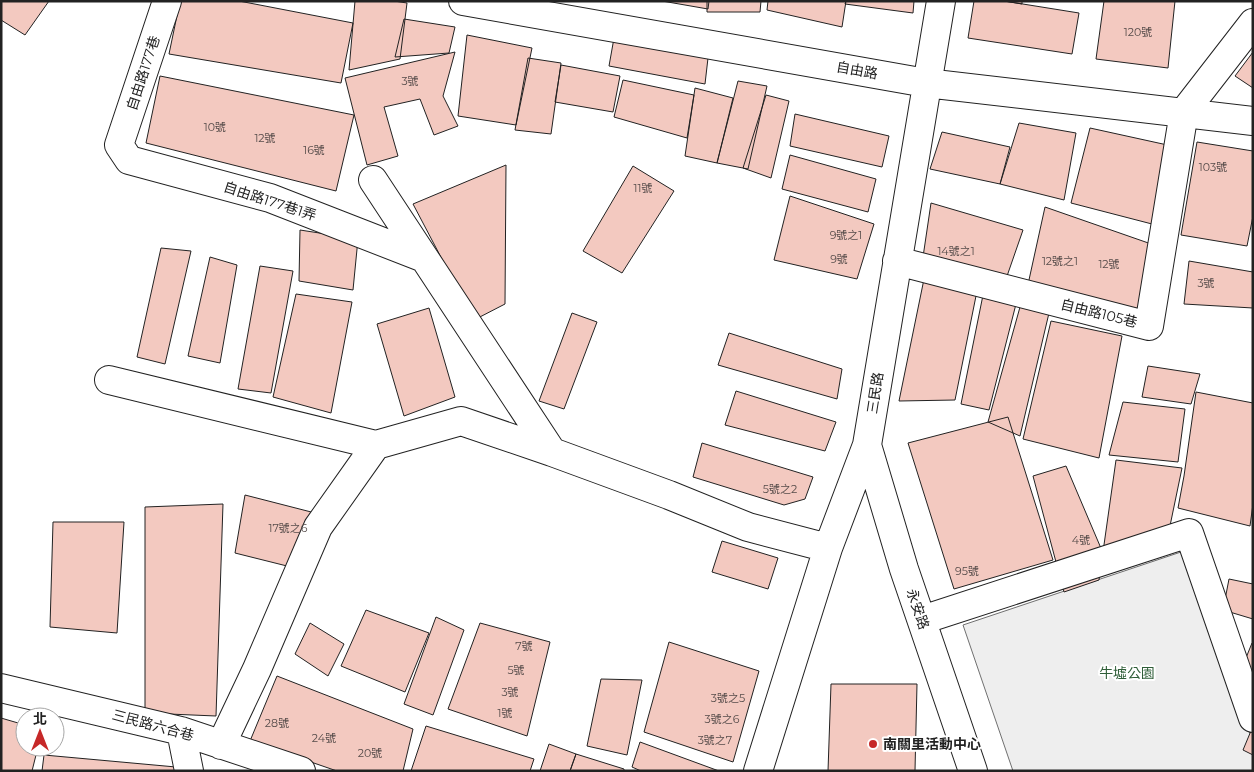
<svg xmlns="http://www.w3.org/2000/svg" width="1254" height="772" font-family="Montserrat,'Noto Sans TC',sans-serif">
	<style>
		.green { fill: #eee; stroke: #6f6f6f }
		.building { fill: #f3c9c0; stroke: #222 }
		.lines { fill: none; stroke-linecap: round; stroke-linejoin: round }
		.minor-casing { stroke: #222; stroke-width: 30 }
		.minor { stroke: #fff; stroke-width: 28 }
		.poi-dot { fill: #c62828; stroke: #fff; stroke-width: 2 }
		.labels { text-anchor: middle; stroke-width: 4; stroke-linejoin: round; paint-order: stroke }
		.number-label { font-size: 11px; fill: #564c4a }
		.street-label { font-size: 14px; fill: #222; stroke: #fff }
		.park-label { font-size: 14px; fill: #2f5e38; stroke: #fff }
		.poi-label { font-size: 14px; font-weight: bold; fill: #222; stroke: #fff; text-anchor: start }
	</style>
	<rect width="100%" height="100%" fill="#fff"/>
	<path class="green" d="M 1187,550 L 1253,742 L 1253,771 L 1013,771 L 963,625 Z"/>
	<path class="building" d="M 1,1 L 49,1 L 25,35 L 1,20 Z
		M 180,1 L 239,1 L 353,23 L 341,83 L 169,54 Z
		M 355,1 L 394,1 L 407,3 L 400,59 L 349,70 Z
		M 662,1 L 709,1 L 708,9 Z
		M 707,1 L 761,1 L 760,12 L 707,12 Z
		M 768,1 L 846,1 L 842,27 L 767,10 Z
		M 846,1 L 914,1 L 913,13 L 845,4 Z
		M 974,1 L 1004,1 L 1079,13 L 1072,54 L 968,38 Z
		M 1004,1 L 1022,1 L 1022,4 Z
		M 1104,1 L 1175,1 L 1168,68 L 1096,59 Z
		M 404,19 L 455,27 L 449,53 L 395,57 Z
		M 467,35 L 532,48 L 516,125 L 458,116 Z
		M 614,38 L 708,58 L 705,84 L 609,66 Z
		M 455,52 L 443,96 L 458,126 L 434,135 L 420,99 L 384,107 L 398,156 L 367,165 L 345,78 Z
		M 1253,52 L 1253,88 L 1235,76 Z
		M 528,58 L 561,63 L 551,134 L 515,130 Z
		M 561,65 L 620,76 L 613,112 L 555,102 Z
		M 160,76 L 354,115 L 336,191 L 146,143 Z
		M 623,80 L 694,95 L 687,138 L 614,117 Z
		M 738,81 L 767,86 L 748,169 L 717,163 Z
		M 695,88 L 733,98 L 717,163 L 685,156 Z
		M 766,95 L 789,101 L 771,178 L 743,168 Z
		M 795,114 L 889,136 L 882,167 L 790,146 Z
		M 1019,123 L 1076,133 L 1064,200 L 1000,184 Z
		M 1090,128 L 1172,146 L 1152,224 L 1071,203 Z
		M 942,132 L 1010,147 L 1000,184 L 930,169 Z
		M 1197,142 L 1253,151 L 1253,216 L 1247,246 L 1181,235 Z
		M 790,155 L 876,179 L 868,212 L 782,189 Z
		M 506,165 L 505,304 L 474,320 L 413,204 Z
		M 633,166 L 674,191 L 622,273 L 583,251 Z
		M 790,196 L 874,224 L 857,279 L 774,260 Z
		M 931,203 L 1023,230 L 1006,279 L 923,257 Z
		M 1045,207 L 1157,246 L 1141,319 L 1027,289 Z
		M 300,230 L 358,239 L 353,290 L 299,281 Z
		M 161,248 L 191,251 L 165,364 L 137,357 Z
		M 210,257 L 237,265 L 220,363 L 188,356 Z
		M 1189,261 L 1253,272 L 1253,308 L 1184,304 Z
		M 260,266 L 293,271 L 271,393 L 238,389 Z
		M 924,279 L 977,291 L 955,400 L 899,401 Z
		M 296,294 L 352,302 L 331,413 L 273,397 Z
		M 983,295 L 1016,304 L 989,410 L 961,404 Z
		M 1020,307 L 1049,313 L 1020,436 L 988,422 Z
		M 429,308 L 455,397 L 404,416 L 377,324 Z
		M 572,313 L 597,322 L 564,409 L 539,401 Z
		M 1051,321 L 1122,336 L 1099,458 L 1023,439 Z
		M 729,333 L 842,369 L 837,399 L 718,365 Z
		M 1148,366 L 1200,374 L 1191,404 L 1142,397 Z
		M 736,391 L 836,422 L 825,451 L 725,425 Z
		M 1196,392 L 1253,403 L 1253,504 L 1250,526 L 1178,508 L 1184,476 Z
		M 1123,402 L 1185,409 L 1178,462 L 1109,455 Z
		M 1008,417 L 1053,560 L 954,589 L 908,443 Z
		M 702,443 L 813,477 L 805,499 L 784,505 L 693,477 Z
		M 1116,460 L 1182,468 L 1165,550 L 1101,566 Z
		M 1066,466 L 1103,553 L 1099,580 L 1064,592 L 1033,476 Z
		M 245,495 L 319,514 L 299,569 L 235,553 Z
		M 223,504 L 216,716 L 145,713 L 145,507 Z
		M 53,522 L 124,522 L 117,633 L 50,627 Z
		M 722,541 L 778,558 L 768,589 L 712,572 Z
		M 1229,579 L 1253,584 L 1253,619 L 1223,610 Z
		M 366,610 L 429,633 L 405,692 L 341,666 Z
		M 436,617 L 464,630 L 433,715 L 404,704 Z
		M 310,623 L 344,644 L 328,676 L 295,654 Z
		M 480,623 L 550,642 L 527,736 L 448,709 Z
		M 669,642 L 759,671 L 733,762 L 644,732 Z
		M 1252,643 L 1253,644 L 1253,701 L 1233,690 Z
		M 277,676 L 413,729 L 403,771 L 337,771 L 250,741 Z
		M 601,679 L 642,680 L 627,755 L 587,746 Z
		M 831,684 L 917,684 L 915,771 L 828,771 Z
		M 1,718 L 25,725 L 25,747 L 38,747 L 32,771 L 1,771 Z
		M 426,726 L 534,759 L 530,771 L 411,771 Z
		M 1253,726 L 1253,755 L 1243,750 Z
		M 640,742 L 719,771 L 641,771 L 632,767 Z
		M 549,744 L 576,754 L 570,771 L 540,771 Z
		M 576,754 L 624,769 L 624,771 L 570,771 Z
		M 44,755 L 176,767 L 176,771 L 42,771 Z"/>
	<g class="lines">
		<defs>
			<path id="minor" d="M 167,1 L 119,145 L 129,160 L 270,198 L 424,258
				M 463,1 L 926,83 L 1253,121
				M 373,180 L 552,452
				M 897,261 L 1149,326 L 1184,112 L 1253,23
				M 109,380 L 376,445
				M 867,445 L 904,569 L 973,771
				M 922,620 L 1189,533 L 1253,718
				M 1,688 L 181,731 L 301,771
				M 181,731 L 189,771
				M 221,745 L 257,669 L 318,527 L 376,445 L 461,421 L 552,452 L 669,495 L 748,527 L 828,548
				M 758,771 L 828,548 L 867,445 L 941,1"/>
		</defs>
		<use href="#minor" class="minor-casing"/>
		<use href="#minor" class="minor"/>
	</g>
	<circle class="poi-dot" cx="873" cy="744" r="5"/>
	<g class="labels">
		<g class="number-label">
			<text x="1138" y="36">120號</text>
			<text x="410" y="85">3號</text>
			<text x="215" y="131">10號</text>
			<text x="265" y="142">12號</text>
			<text x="314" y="154">16號</text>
			<text x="1213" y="171">103號</text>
			<text x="643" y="192">11號</text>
			<text x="846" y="239">9號之1</text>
			<text x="956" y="255">14號之1</text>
			<text x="839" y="263">9號</text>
			<text x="1060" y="265">12號之1</text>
			<text x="1109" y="268">12號</text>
			<text x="1206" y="287">3號</text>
			<text x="780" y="493">5號之2</text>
			<text x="288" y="532">17號之6</text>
			<text x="1081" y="544">4號</text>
			<text x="967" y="575">95號</text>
			<text x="524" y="650">7號</text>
			<text x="516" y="674">5號</text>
			<text x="510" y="696">3號</text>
			<text x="728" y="702">3號之5</text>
			<text x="505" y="717">1號</text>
			<text x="722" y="723">3號之6</text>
			<text x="277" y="727">28號</text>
			<text x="324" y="742">24號</text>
			<text x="715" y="744">3號之7</text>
			<text x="370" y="757">20號</text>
		</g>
		<g class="street-label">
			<text transform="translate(857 70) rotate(10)" y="5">自由路</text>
			<text transform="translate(143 73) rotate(-72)" y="5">自由路177巷</text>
			<text transform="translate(270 201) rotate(18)" y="5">自由路177巷1弄</text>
			<text transform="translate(1099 313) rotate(14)" y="5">自由路105巷</text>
			<text transform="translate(875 393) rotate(-81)" y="5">三民路</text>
			<text transform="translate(918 609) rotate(71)" y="5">永安路</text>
			<text transform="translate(153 725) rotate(15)" y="5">三民路六合巷</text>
		</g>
		<g class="park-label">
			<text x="1127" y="678">牛墟公園</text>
		</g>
		<g class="poi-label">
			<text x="883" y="749">南關里活動中心</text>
		</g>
	</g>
	<rect width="1254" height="772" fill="none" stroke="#222222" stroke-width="5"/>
	<g transform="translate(40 732)"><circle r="24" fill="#ffffff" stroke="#a7a7a7"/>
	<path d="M0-4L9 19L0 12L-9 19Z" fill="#c62828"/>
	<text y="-8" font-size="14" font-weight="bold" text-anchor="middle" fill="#222222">北</text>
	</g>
</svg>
